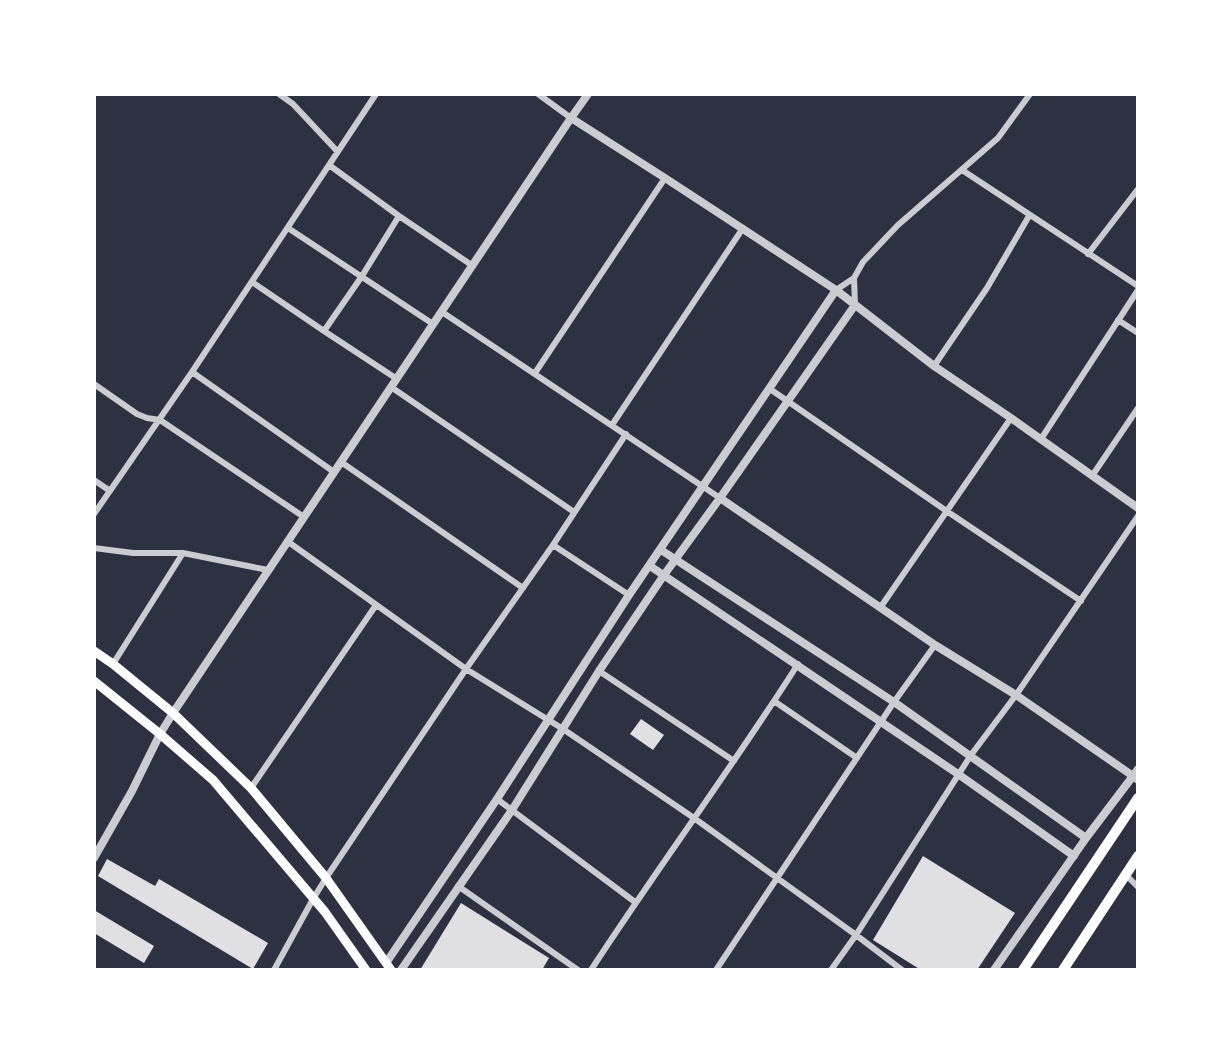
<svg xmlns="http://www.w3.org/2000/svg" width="1232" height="1064" font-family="'Noto Sans',sans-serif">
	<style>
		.building { fill: #e0e0e3 }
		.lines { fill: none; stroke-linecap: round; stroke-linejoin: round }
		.minor { stroke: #caccd0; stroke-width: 6 }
		.tertiary { stroke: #caccd0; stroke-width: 8 }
		.secondary { stroke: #fff; stroke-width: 9 }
		.primary { stroke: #fff; stroke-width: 10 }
	</style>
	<rect width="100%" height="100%" fill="#2d3142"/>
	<path class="building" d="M 641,719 L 664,735 L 653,750 L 630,734 Z
		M 923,856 L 1015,913 L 977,970 L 921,970 L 873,940 Z
		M 107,859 L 155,886 L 159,879 L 268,943 L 253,969 L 98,876 Z
		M 461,903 L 549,958 L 542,970 L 420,970 Z
		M 94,910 L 154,946 L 144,963 L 94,933 Z"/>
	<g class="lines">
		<path class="minor" d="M 279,94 L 293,104 L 337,151
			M 538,94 L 571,118
			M 329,165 L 399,216 L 473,266
			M 962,170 L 1138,286
			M 288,228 L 433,324
			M 1088,254 L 1138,189
			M 252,282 L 324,331 L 397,379
			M 836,290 L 854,278
			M 855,305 L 854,278 L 863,262 L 898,225 L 998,138 L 1030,94
			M 442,312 L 720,498
			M 1118,320 L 1138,333
			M 324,331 L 362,276 L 399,216
			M 934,366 L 987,288 L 1029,216
			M 192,372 L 334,472
			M 535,373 L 665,178
			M 94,384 L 137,414 L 147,418 L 160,420 L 304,517
			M 391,387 L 574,512
			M 770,389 L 948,512 L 1081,601
			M 612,425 L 743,228
			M 1041,439 L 1138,290
			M 341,462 L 523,588
			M 1092,476 L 1138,408
			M 94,480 L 110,491
			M 94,514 L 192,372 L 376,94
			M 287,541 L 466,669 L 563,729 L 694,818 L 856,935 L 902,970
			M 553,545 L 629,595
			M 94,548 L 133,553 L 183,553 L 268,570
			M 880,608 L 1011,418
			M 113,664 L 183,553
			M 599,671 L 734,761
			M 774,701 L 857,758
			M 251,788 L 376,605
			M 497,799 L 635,902
			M 1126,875 L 1138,887
			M 458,886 L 578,970
			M 274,970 L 313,899 L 326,878 L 466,669 L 553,545 L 626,434
			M 591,970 C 658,867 732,768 798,664
			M 716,970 L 894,702 L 935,645
			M 831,970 L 856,935 L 971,755 L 1016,695 L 1138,516"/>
		<path class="tertiary" d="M 571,118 L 665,178 L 836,290 L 934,366 L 1011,418 L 1138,508
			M 720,498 L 935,645 L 1016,695 L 1133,776 L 1138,769
			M 661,550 L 894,702 L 1086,838
			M 650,566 L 958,774 L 1074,856
			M 94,858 L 132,791 L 160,734 L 173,713 L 571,118 L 588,94
			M 386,963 L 497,799 L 629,595 L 836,290
			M 401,970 L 512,810 L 599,671 L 664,575 L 720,498 L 855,305
			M 994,970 L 1086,838 L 1133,776 L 1138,780"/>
		<path class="secondary" d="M 94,651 L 113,664 L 173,713 L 251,788 L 326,878 L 391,970
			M 94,681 L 160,734 L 213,780 L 325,912 L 366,970"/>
		<path class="primary" d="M 1023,970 L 1138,798
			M 1063,970 L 1138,856"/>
	</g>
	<rect width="1232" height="1064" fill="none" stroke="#ffffff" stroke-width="192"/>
</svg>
